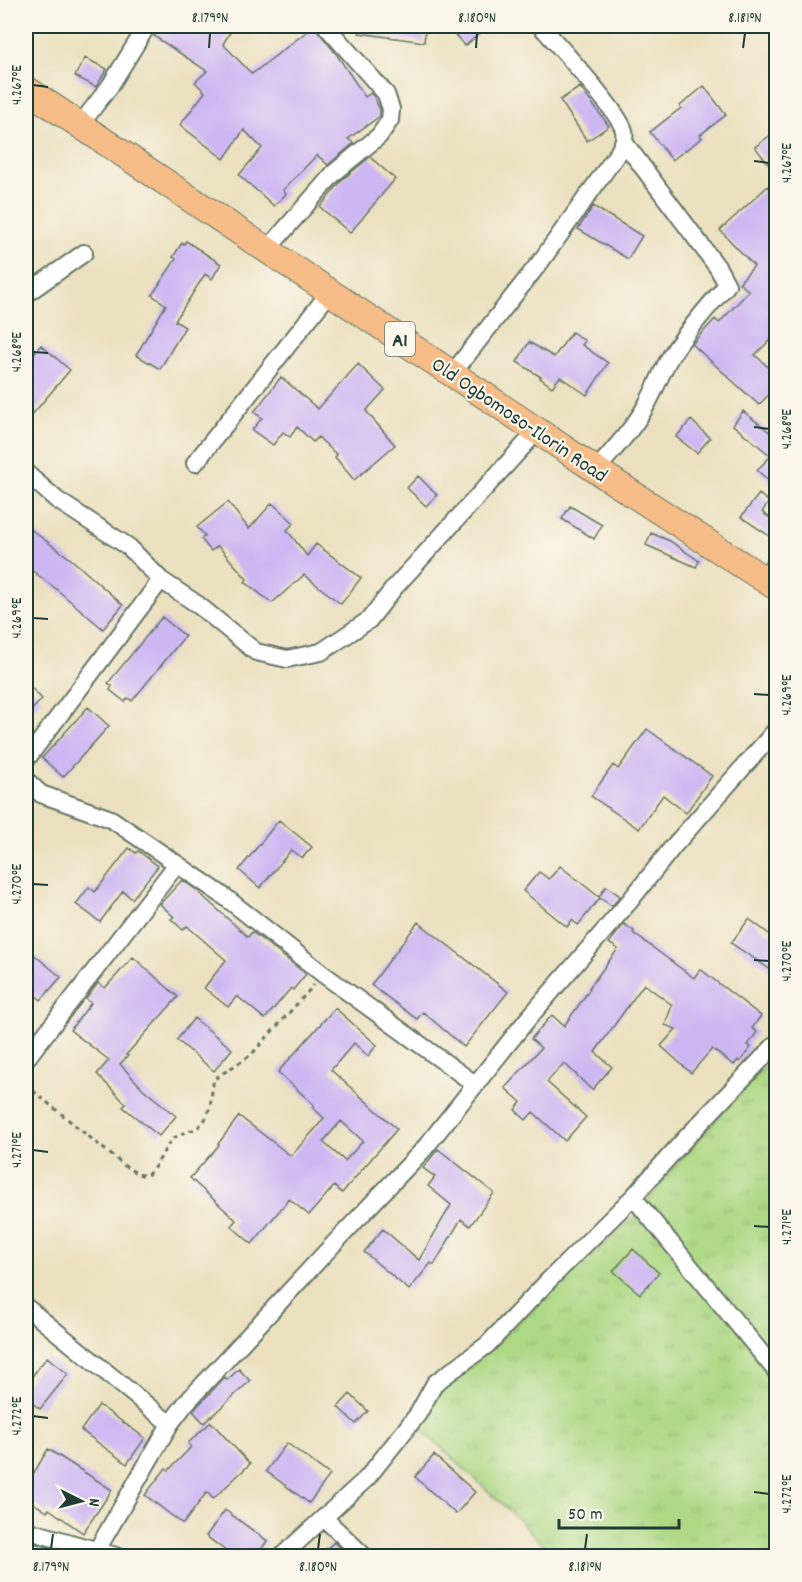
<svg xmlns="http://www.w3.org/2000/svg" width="802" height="1582" font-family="Dekko,sans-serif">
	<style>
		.grass { fill: url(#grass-tufts); stroke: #668b5c; stroke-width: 1.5 }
		.building { fill: #cdb7f3; fill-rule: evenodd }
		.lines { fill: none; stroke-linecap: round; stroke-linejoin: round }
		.minor-casing { stroke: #667665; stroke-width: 20 }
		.highway-casing { stroke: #667665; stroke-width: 28 }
		.path { stroke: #667665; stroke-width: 3; stroke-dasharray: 4.5 4.5; stroke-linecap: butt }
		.minor { stroke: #fff; stroke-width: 16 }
		.highway { stroke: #f7bd88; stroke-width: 26 }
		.ticks { fill: none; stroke: #1f3d34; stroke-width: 2 }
		.labels { text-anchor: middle; stroke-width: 4.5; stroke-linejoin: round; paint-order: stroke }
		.shield { fill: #fbf7ec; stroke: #61756b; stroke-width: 1.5 }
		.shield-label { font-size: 20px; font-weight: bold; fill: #1f3d34 }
		.street-label { font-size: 21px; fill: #1f3d34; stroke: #fbf7ec }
		.neatline { fill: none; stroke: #1f3d34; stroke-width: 2 }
		.ticks-label { font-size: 15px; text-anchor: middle; fill: #1f3d34 }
	</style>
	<defs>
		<pattern id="grass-tufts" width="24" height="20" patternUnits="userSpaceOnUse" patternTransform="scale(1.5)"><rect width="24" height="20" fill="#aed985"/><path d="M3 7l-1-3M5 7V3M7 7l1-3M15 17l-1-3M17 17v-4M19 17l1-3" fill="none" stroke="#95bb73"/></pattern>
	</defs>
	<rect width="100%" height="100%" fill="#fbf7ec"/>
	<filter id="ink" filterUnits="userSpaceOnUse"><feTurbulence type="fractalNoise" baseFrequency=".0167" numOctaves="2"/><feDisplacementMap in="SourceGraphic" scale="12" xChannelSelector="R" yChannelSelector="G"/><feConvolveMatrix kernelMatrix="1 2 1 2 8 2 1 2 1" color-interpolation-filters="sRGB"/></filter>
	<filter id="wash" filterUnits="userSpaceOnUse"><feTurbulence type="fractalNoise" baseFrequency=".008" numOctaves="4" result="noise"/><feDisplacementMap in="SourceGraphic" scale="24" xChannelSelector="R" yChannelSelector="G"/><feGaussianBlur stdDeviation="1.35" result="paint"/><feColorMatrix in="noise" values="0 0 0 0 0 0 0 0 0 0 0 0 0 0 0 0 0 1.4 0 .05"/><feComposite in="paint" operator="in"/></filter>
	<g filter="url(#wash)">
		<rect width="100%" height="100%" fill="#ebe1c0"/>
		<path class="grass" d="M 776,1054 L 776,1556 L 555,1556 L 515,1516 L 421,1429 L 438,1396 L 634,1217 L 690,1148 Z"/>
		<g id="blocks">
			<path class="building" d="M 161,26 L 234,26 L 223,44 L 252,74 L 314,26 L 337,55 L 365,97 L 371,93 L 374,97 L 380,110 L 380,116 L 348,139 L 354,143 L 328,165 L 317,155 L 283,190 L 286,194 L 274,206 L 239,175 L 262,148 L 244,130 L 224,159 L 180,125 L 205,92 L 195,82 L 207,71 L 154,36 Z
				M 360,26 L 426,26 L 424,42 L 359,33 Z
				M 447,26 L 488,26 L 465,46 Z
				M 85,58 L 107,69 L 96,87 L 75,76 Z
				M 704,86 L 726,115 L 700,135 L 702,138 L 672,160 L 650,132 L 681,108 L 680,106 Z
				M 580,87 L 609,126 L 587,141 L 560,100 Z
				M 777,130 L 777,175 L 755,147 Z
				M 370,157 L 395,179 L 350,233 L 320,207 L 343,179 Z
				M 768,186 L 777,196 L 777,333 L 755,355 L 777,375 L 777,386 L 759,405 L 692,344 L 715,319 L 719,323 L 749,291 L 739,283 L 754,266 L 720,230 Z
				M 593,206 L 642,236 L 628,259 L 578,229 Z
				M 186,241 L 221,264 L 212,279 L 205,274 L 175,321 L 185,327 L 160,369 L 136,355 L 166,305 L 152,295 L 176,259 L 173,257 L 182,243 L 184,244 Z
				M 572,332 L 585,341 L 582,345 L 608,363 L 587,395 L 560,377 L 552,387 L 540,378 L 541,377 L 517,362 L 529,342 L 554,357 Z
				M 41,345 L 70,370 L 26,422 L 26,363 Z
				M 358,364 L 385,390 L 366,411 L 395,445 L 354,480 L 335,457 L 337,455 L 318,437 L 313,442 L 297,427 L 290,437 L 283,432 L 273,445 L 252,430 L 262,418 L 254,412 L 281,377 L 318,409 Z
				M 743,411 L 777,438 L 777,489 L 757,470 L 771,456 L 733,425 Z
				M 691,420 L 710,438 L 697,453 L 676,437 Z
				M 418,476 L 437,495 L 426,506 L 407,488 Z
				M 759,494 L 769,502 L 762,512 L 777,523 L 777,541 L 741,517 Z
				M 228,502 L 249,529 L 272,503 L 294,523 L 287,530 L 307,556 L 316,544 L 361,578 L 341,604 L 304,575 L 272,603 L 245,582 L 247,579 L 218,546 L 211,551 L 201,539 L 205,536 L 197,527 Z
				M 570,506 L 602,525 L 594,539 L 562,519 Z
				M 26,526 L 72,560 L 123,605 L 103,629 L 55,588 L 26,566 Z
				M 651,533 L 670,541 L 699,561 L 696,567 L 646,545 Z
				M 162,617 L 185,636 L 132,701 L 128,698 L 125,702 L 110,690 L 112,686 L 108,683 Z
				M 26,682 L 42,699 L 26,716 Z
				M 88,707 L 109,726 L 63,777 L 42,758 Z
				M 647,729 L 712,776 L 686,813 L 663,795 L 639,829 L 591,796 L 613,765 L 618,769 Z
				M 279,820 L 312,847 L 302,858 L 291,850 L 260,888 L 239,870 Z
				M 129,848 L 136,853 L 138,851 L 158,866 L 132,899 L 123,891 L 100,922 L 76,904 L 89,887 L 95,892 Z
				M 560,866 L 599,897 L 606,886 L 620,896 L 612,906 L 600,898 L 578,925 L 572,920 L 567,927 L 523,891 L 539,872 L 549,879 Z
				M 182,880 L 195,889 L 248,937 L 252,932 L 306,974 L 293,990 L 291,988 L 265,1019 L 237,996 L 228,1007 L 204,988 L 226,960 L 187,926 L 183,930 L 171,919 L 174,917 L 160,904 Z
				M 749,919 L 777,940 L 777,974 L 731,943 Z
				M 418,922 L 508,992 L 464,1047 L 423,1012 L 417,1019 L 371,985 Z
				M 624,924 L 634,931 L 633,933 L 694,978 L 700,969 L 761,1016 L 752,1028 L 757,1032 L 748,1045 L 751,1047 L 740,1062 L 738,1060 L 734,1065 L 712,1049 L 691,1073 L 661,1046 L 676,1029 L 665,1025 L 672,1005 L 644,984 L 595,1052 L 612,1067 L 592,1090 L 564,1063 L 547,1082 L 586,1117 L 565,1141 L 533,1112 L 526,1120 L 515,1110 L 521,1102 L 505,1088 L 541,1048 L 531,1039 L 552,1015 L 564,1026 L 590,989 L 589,988 L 618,949 L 609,943 Z
				M 26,948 L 61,977 L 41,1000 L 26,987 Z
				M 133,957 L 178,997 L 126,1055 L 128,1056 L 120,1064 L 143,1089 L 176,1116 L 159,1136 L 123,1107 L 126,1104 L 97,1074 L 109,1060 L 70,1030 L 91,1003 L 86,999 L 98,983 L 105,988 Z
				M 335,1008 L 377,1045 L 368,1056 L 354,1043 L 331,1070 L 397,1129 L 342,1193 L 334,1186 L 309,1215 L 289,1199 L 252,1244 L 231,1226 L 236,1220 L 190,1178 L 219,1145 L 218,1144 L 239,1116 L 291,1156 L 316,1128 L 324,1118 L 312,1107 L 314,1105 L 278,1072 ZM 341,1121 L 363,1141 L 345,1161 L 323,1142 Z
				M 194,1018 L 232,1049 L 214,1071 L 177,1040 Z
				M 438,1149 L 494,1193 L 470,1226 L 461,1219 L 434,1265 L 431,1263 L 409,1290 L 364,1252 L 383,1229 L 419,1260 L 451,1205 L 428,1186 L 435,1177 L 423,1168 Z
				M 633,1249 L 659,1273 L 640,1294 L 613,1271 Z
				M 47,1357 L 68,1374 L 40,1409 L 26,1398 L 26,1384 Z
				M 239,1369 L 250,1381 L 204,1423 L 193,1411 L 225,1377 L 227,1380 Z
				M 350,1394 L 368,1411 L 356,1424 L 338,1407 Z
				M 99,1405 L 145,1438 L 127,1464 L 81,1430 Z
				M 211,1422 L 250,1464 L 213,1499 L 207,1492 L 183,1524 L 145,1495 L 166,1468 L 169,1470 L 191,1447 L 188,1443 Z
				M 287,1443 L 330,1475 L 309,1503 L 266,1471 Z
				M 48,1449 L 112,1490 L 83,1533 L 49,1509 L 47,1512 L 26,1498 L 26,1486 Z
				M 434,1455 L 475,1492 L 456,1514 L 415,1477 Z
				M 225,1510 L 267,1541 L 256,1557 L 234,1557 L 206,1536 Z
				M 26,1541 L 62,1551 L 73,1557 L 26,1557 Z
				M 334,1542 L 349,1557 L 318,1557 Z"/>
		</g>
	</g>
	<g filter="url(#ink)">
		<use href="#blocks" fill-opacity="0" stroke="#667665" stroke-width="1.5"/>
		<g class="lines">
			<defs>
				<path id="minor" d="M 774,26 L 776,28
					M 80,125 L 110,86 L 147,26
					M 267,250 L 334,173 L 379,136 L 390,120 L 391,109 L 386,94 L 326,26
					M 26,294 L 84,253
					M 452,374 L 541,261 L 618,153 C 622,146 626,139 624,131 C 621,114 557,44 541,26
					M 195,463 L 330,292
					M 596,470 C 614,449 634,428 647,404 C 656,388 662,370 672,354 C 688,329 708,307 727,285 L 718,268 L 624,142
					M 26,473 L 57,500 L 129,547 L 161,580 L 197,604 L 256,652 L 287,659 L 321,652 L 369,620 L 394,588 L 537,431
					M 762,577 L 776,564
					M 26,760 L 161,580
					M 26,780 L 41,794 L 111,819 L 139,838 L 225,897 L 323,974 L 476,1085
					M 26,1059 L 177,864
					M 633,1197 L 776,1371
					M 26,1307 L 170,1424
					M 324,1518 L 364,1556
					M 26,1530 L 116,1556
					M 97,1550 L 170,1424 L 186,1403 L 327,1251 L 424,1149 L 526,1021 L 629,902 L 672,848 L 776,730
					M 282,1556 L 367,1478 L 418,1414 L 435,1383 L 487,1345 L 549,1280 L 633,1197 L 684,1140 L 776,1044"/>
				<path id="highway" d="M 26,89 L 596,470 L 776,587"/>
			</defs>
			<use href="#minor" class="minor-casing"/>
			<use href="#highway" class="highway-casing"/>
			<path class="path" d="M 26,1085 L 126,1167 L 138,1174 L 146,1176 C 159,1166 162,1150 173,1139 C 180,1132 191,1132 198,1127 C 213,1116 210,1095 214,1079 L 251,1055 L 314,985"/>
			<use href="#minor" class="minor"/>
			<use href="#highway" class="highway"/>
		</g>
	</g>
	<path class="ticks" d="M 209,48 L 210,33M 476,48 L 477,33M 743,48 L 745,33M 33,85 L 48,87M 754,161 L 769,163M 33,352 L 48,353M 754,427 L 769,429M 33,618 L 48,619M 754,694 L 769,695M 33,884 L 48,885M 754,960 L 769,961M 33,1150 L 48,1152M 754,1226 L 769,1227M 33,1416 L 48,1418M 754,1492 L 769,1494M 51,1549 L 53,1534M 318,1549 L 320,1534M 585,1549 L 587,1534"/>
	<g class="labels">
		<rect class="shield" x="385" y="322" width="30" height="34" rx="4.5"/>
		<g class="shield-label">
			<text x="400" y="346">A1</text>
		</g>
		<g class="street-label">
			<text transform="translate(520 419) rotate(34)" y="7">Old Ogbomoso-Ilorin Road</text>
		</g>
	</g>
	<rect width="802" height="1582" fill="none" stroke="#fbf7ec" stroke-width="66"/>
	<g transform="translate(81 1501) rotate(96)" stroke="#fbf7ec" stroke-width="4.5" paint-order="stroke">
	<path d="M0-4.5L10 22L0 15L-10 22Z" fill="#1f3d34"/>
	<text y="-9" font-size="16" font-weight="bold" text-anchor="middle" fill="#1f3d34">N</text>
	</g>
	<path d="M559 1519v9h120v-9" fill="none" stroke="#1f3d34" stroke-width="3"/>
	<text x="568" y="1519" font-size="18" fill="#1f3d34" stroke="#fbf7ec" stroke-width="4.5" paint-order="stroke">50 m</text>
	<rect x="33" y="33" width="736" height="1516" class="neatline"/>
	<g class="ticks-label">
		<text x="210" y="22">8.179°N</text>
		<text x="477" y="22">8.180°N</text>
		<text x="745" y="22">8.181°N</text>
		<text transform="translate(16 85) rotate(-90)" y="5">4.267°E</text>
		<text transform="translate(786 163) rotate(-90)" y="5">4.267°E</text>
		<text transform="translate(16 352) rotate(-90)" y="5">4.268°E</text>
		<text transform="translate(786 429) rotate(-90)" y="5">4.268°E</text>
		<text transform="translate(16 618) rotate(-90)" y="5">4.269°E</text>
		<text transform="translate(786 695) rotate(-90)" y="5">4.269°E</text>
		<text transform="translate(16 884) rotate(-90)" y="5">4.270°E</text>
		<text transform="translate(786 961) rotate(-90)" y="5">4.270°E</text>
		<text transform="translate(16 1150) rotate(-90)" y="5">4.271°E</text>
		<text transform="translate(786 1227) rotate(-90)" y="5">4.271°E</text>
		<text transform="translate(16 1416) rotate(-90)" y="5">4.272°E</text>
		<text transform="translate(786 1494) rotate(-90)" y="5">4.272°E</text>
		<text x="51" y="1571">8.179°N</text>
		<text x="318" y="1571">8.180°N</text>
		<text x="585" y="1571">8.181°N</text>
	</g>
</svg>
